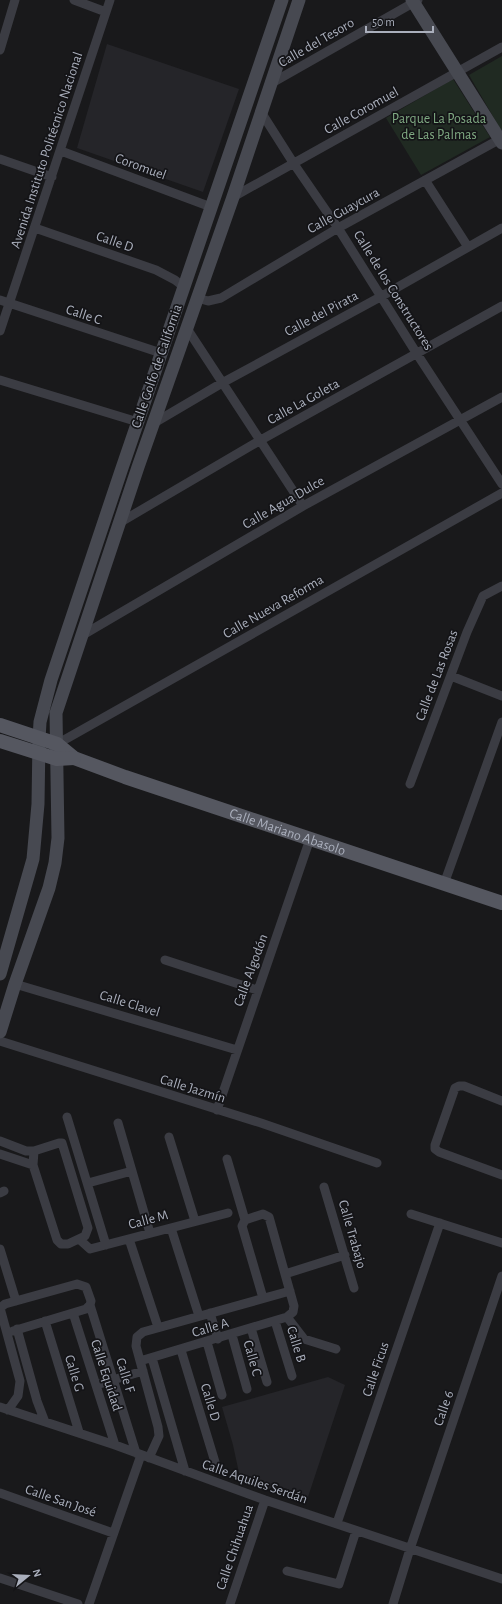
<svg xmlns="http://www.w3.org/2000/svg" width="502" height="1604" font-family="'Alegreya Sans',sans-serif">
	<style>
		.built { fill: #252529 }
		.green { fill: #202a22 }
		.lines { fill: none; stroke-linecap: round; stroke-linejoin: round }
		.street { stroke: #3b3c43; stroke-width: 9 }
		.secondary { stroke: #474951; stroke-width: 13 }
		.primary { stroke: #555760; stroke-width: 14 }
		.labels { text-anchor: middle; stroke-width: 3.5; stroke-linejoin: round; paint-order: stroke }
		.street-label { font-size: 14px; fill: #aaafbc; stroke: #141417 }
		.park-label { font-size: 14px; fill: #7fa982; stroke: #141417 }
	</style>
	<rect width="100%" height="100%" fill="#19191b"/>
	<path class="built" d="M 107,44 L 239,89 L 203,192 L 77,148 Z
		M 328,1377 L 345,1385 L 307,1500 L 241,1482 L 233,1445 L 222,1407 Z"/>
	<path class="green" d="M 502,56 L 502,130 L 501,130 L 469,75 Z
		M 453,79 L 490,137 L 421,175 L 386,118 Z"/>
	<g class="lines">
		<path class="street" d="M 74,0 L 106,12
			M 0,50 L 15,0
			M 270,84 L 418,0
			M 261,112 L 294,164 L 338,228 L 417,354 L 502,484
			M 61,151 L 211,207
			M 0,159 L 52,177
			M 425,180 L 468,247
			M 233,197 L 502,47
			M 35,228 L 156,270 L 175,280 L 184,287
			M 197,298 L 208,301 L 221,298 L 338,228 L 502,138
			M 0,300 L 161,353
			M 186,327 L 303,506
			M 0,331 L 110,0
			M 0,380 L 138,422
			M 154,423 L 222,383 L 382,296 L 502,228
			M 119,523 L 259,441 L 502,306
			M 81,636 L 303,506 L 502,397
			M 451,676 L 502,696
			M 57,744 L 502,493
			M 410,784 L 467,632 L 483,596 L 502,586
			M 444,884 L 502,722
			M 165,960 L 257,990
			M 15,984 L 237,1050
			M 0,1041 L 261,1123 L 377,1163
			M 502,1101 L 464,1086 L 459,1086 L 455,1088 L 435,1145 L 435,1149 L 439,1152 L 502,1175
			M 217,1110 L 310,839
			M 67,1117 L 106,1245
			M 118,1123 L 150,1233
			M 169,1137 L 195,1221
			M 0,1141 L 26,1151 L 34,1151 L 59,1143 L 62,1143 L 88,1228 L 85,1236 L 68,1244 L 61,1244 L 57,1240 L 33,1165 L 34,1151
			M 0,1154 L 33,1165
			M 227,1159 L 245,1220
			M 88,1183 L 132,1171
			M 324,1187 L 354,1288
			M 0,1193 L 4,1191
			M 411,1214 L 502,1243
			M 245,1220 L 242,1226 L 263,1298
			M 171,1228 L 199,1316
			M 79,1239 L 90,1249 L 228,1213
			M 129,1239 L 158,1327
			M 0,1249 L 16,1301
			M 285,1274 L 345,1255
			M 73,1313 L 115,1445
			M 210,1313 L 218,1339
			M 287,1317 L 304,1339 L 336,1349
			M 45,1321 L 79,1432
			M 275,1321 L 292,1376
			M 251,1328 L 267,1382
			M 17,1329 L 37,1401 L 45,1422
			M 13,1331 L 86,1309 L 90,1305
			M 232,1335 L 247,1389
			M 207,1342 L 222,1395
			M 181,1350 L 215,1462
			M 152,1358 L 185,1471
			M 140,1361 L 287,1317 L 293,1312 L 294,1306 L 269,1217 L 263,1214 L 245,1220
			M 96,1385 L 143,1371
			M 0,1407 L 115,1445 L 265,1500 L 502,1579
			M 8,1410 L 18,1396 L 20,1381 L 0,1308 L 5,1304 L 77,1284 L 86,1287 L 91,1301 L 90,1305 L 136,1453
			M 149,1458 L 159,1436 L 158,1427 L 136,1346 L 137,1337 L 143,1332 L 290,1291
			M 0,1493 L 113,1533
			M 337,1523 L 440,1223
			M 287,1571 L 339,1584 L 356,1531
			M 0,1578 L 78,1604
			M 89,1604 L 141,1455
			M 230,1604 L 265,1500
			M 393,1604 L 410,1549 L 502,1276"/>
		<path class="secondary" d="M 412,0 L 502,143
			M 0,974 L 33,859 L 38,804 L 39,739 L 40,722 L 51,680 L 121,471 L 282,0
			M 0,1032 L 15,984 L 49,888 L 55,863 L 58,838 L 56,713 L 138,467 L 233,197 L 299,0"/>
		<g class="primary">
			<path id="s1" d="M 0,725 L 57,744 L 74,758 L 125,777 L 502,903"/>
			<path d="M 0,741 L 57,759 L 74,758"/>
		</g>
	</g>
	<g class="labels">
		<g class="street-label">
			<text transform="translate(316 42) rotate(-30)" y="5">Calle del Tesoro</text>
			<text transform="translate(361 110) rotate(-29)" y="5">Calle Coromuel</text>
			<text transform="translate(46 150) rotate(-72)" y="5">Avenida Instituto Politécnico Nacional</text>
			<text transform="translate(141 166) rotate(20)" y="5">Coromuel</text>
			<text transform="translate(343 210) rotate(-29)" y="5">Calle Guaycura</text>
			<text transform="translate(115 241) rotate(19)" y="5">Calle D</text>
			<text transform="translate(394 290) rotate(58)" y="5">Calle de los Constructores</text>
			<text transform="translate(321 313) rotate(-28)" y="5">Calle del Pirata</text>
			<text transform="translate(84 314) rotate(18)" y="5">Calle C</text>
			<text transform="translate(156 366) rotate(-71)" y="5">Calle Golfo de California</text>
			<text transform="translate(303 401) rotate(-29)" y="5">Calle La Goleta</text>
			<text transform="translate(283 502) rotate(-30)" y="5">Calle Agua Dulce</text>
			<text transform="translate(273 606) rotate(-30)" y="5">Calle Nueva Reforma</text>
			<text transform="translate(436 675) rotate(-69)" y="5">Calle de Las Rosas</text>
			<text dy="5" stroke="none"><textPath href="#s1" startOffset="308">Calle Mariano Abasolo</textPath></text>
			<text transform="translate(250 970) rotate(-70)" y="5">Calle Algodón</text>
			<text transform="translate(130 1003) rotate(17)" y="5">Calle Clavel</text>
			<text transform="translate(193 1088) rotate(17)" y="5">Calle Jazmín</text>
			<text transform="translate(148 1219) rotate(-15)" y="5">Calle M</text>
			<text transform="translate(353 1234) rotate(74)" y="5">Calle Trabajo</text>
			<text transform="translate(210 1327) rotate(-17)" y="5">Calle A</text>
			<text transform="translate(297 1344) rotate(73)" y="5">Calle B</text>
			<text transform="translate(253 1358) rotate(74)" y="5">Calle C</text>
			<text transform="translate(375 1369) rotate(-71)" y="5">Calle Ficus</text>
			<text transform="translate(75 1373) rotate(73)" y="5">Calle G</text>
			<text transform="translate(107 1375) rotate(72)" y="5">Calle Equidad</text>
			<text transform="translate(126 1375) rotate(73)" y="5">Calle F</text>
			<text transform="translate(211 1402) rotate(73)" y="5">Calle D</text>
			<text transform="translate(443 1408) rotate(-71)" y="5">Calle 6</text>
			<text transform="translate(255 1481) rotate(19)" y="5">Calle Aquiles Serdán</text>
			<text transform="translate(61 1500) rotate(19)" y="5">Calle San José</text>
			<text transform="translate(234 1547) rotate(-71)" y="5">Calle Chihuahua</text>
		</g>
		<g class="park-label">
			<text x="439" y="123">Parque La Posada<tspan x="439" dy="16">de Las Palmas</tspan></text>
		</g>
	</g>
	<g transform="translate(28 1576) rotate(72)" stroke="#141417" stroke-width="3" paint-order="stroke">
	<path d="M0-3L7 15L0 10L-7 15Z" fill="#aaafbc"/>
	<text y="-6" font-size="11" font-weight="bold" text-anchor="middle" fill="#aaafbc">N</text>
	</g>
	<path d="M366 26v6h67v-6" fill="none" stroke="#aaafbc" stroke-width="2"/>
	<text x="372" y="26" font-size="12" fill="#aaafbc" stroke="#141417" stroke-width="3" paint-order="stroke">50 m</text>
</svg>
